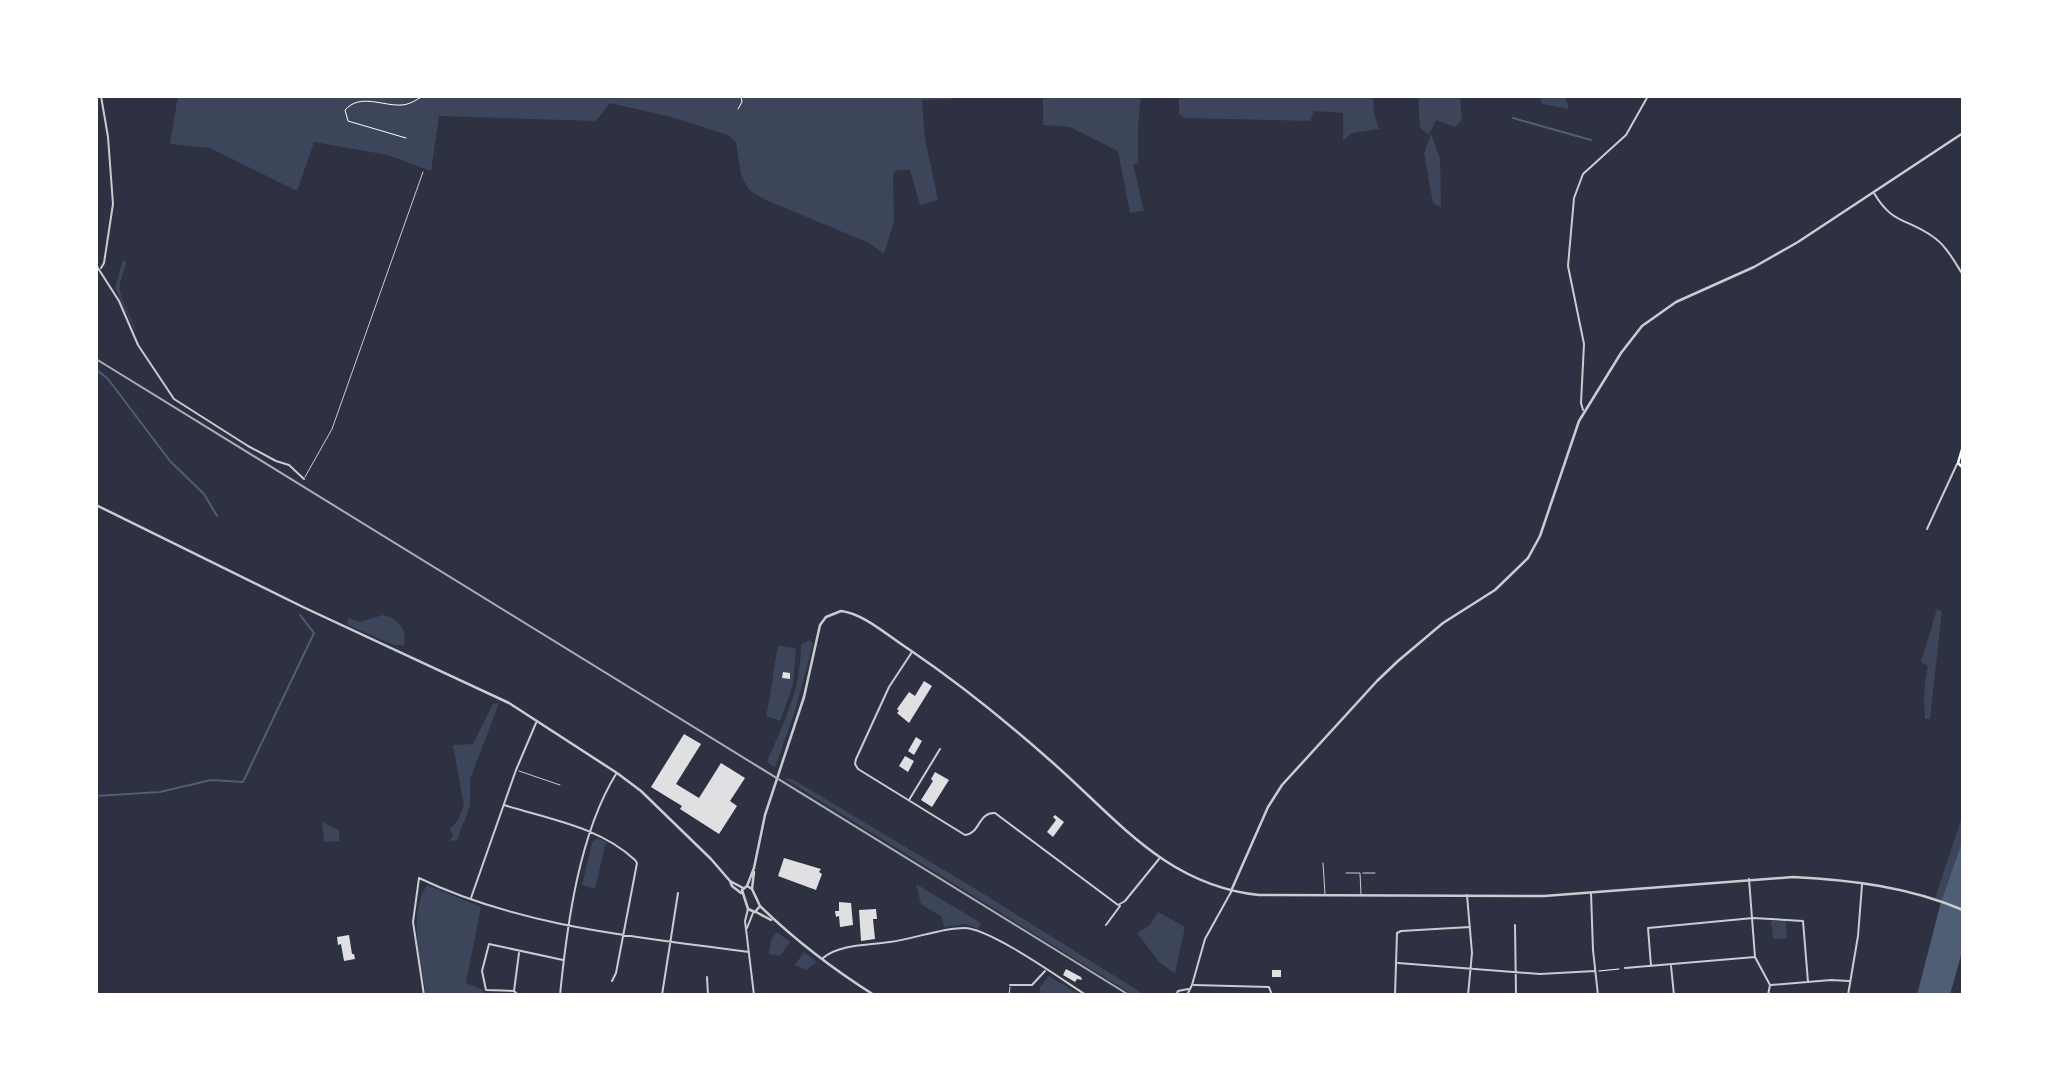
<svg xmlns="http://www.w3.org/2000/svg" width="2059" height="1091" font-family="'Archivo Narrow',sans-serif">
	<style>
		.green { fill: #3c4559 }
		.water { fill: #4f5d75 }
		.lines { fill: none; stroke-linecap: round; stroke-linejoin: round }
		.stream { stroke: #4f5d75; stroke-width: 2 }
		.building { fill: #e0e0e3 }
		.path { stroke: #fff; stroke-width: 1 }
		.service { stroke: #caccd0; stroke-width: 1 }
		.minor { stroke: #caccd0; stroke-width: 2 }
		.tertiary { stroke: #caccd0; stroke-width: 2.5 }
		.secondary { stroke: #fff; stroke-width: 2.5 }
		.rail { stroke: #abadb3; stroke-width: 2 }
	</style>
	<rect width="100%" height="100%" fill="#2d3142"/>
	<path class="green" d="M 178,96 L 952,96 L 952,99 L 922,100 L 925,139 L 938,200 L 920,205 L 910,170 L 896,170 L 893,174 L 894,221 L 884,254 L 869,243 L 766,200 L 749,190 L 741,175 L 736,142 L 728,135 L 671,117 L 610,103 L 596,121 L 439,116 L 431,171 L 388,155 L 314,142 L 297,191 L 210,148 L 170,144 Z
		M 1043,96 L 1141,96 L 1138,126 L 1138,163 L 1133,164 L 1144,211 L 1130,213 L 1118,151 L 1070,127 L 1043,125 Z
		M 1179,96 L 1373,96 L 1374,113 L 1379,129 L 1352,133 L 1343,141 L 1343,113 L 1314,111 L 1310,121 L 1185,118 L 1179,114 Z
		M 1418,96 L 1460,96 L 1462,120 L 1455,127 L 1436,120 L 1429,135 L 1420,128 Z
		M 1539,96 L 1565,96 L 1569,109 L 1542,104 Z
		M 1431,134 L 1440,158 L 1441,207 L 1433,203 L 1424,153 Z
		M 123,260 L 126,262 C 125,272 119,279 120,290 C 121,304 134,318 136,333 L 115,288 Z
		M 1937,609 L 1942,611 L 1930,719 L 1925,719 C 1923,700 1924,684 1928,666 L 1921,662 Z
		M 383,615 C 398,618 408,630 404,645 L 394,645 L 348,625 L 347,622 L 349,618 L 360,622 Z
		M 810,640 L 813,644 L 795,711 L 775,768 L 767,762 C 784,722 801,689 801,645 Z
		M 778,646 L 796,648 L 793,685 L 780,721 L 766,716 C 772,693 773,669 778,646 Z
		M 499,703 L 470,779 L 470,806 L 457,840 L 450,841 L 453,834 L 449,830 L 458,820 L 464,806 L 453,745 L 473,744 L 493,704 Z
		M 785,779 L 792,779 L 979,891 L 1145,995 L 1133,995 Z
		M 1963,814 L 1963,839 L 1941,902 L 1935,900 L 1936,895 Z
		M 322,822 L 339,830 L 339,841 L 324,842 Z
		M 597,838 L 606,842 L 595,889 L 582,885 L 592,843 Z
		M 916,884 L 981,923 L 978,929 L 967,924 L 944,927 L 942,917 L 921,904 Z
		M 427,885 L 481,907 L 466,983 L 483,990 L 484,995 L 426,995 C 421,960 407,916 427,885 Z
		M 1158,912 L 1185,927 L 1175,974 L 1159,962 L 1137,933 L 1150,925 Z
		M 1771,921 L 1786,921 L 1787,938 L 1773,939 Z
		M 777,932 L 790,942 L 780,956 L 769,954 L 771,940 Z
		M 804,952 L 817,962 L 806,970 L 795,965 Z
		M 1049,976 L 1080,995 L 1040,995 L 1040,987 Z"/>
	<path class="water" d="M 1963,839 L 1963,948 L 1950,995 L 1917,995 L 1941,902 Z"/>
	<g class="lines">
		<path class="stream" d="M 1513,118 L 1591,140
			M 98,371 L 108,379 L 170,461 L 204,494 L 217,516
			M 96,796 L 160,792 L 211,780 L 243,782 L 314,633 L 300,615"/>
	</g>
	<path class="building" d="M 783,672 L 790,673 L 790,679 L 782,678 Z
		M 924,681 L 932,686 L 909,723 L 897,713 L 899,711 L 897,709 L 909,692 L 915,696 Z
		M 684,734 L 701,744 L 676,784 L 699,798 L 721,763 L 745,778 L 730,801 L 737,806 L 719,834 L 680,809 L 682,806 L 651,787 Z
		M 916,737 L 922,741 L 914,755 L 908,751 Z
		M 905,756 L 914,761 L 908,772 L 899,766 Z
		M 935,772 L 949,780 L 932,807 L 921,800 L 933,781 L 931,779 Z
		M 1055,815 L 1064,822 L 1053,837 L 1047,832 L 1056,820 L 1053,817 Z
		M 784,858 L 821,869 L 819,872 L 822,874 L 816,890 L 778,876 Z
		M 839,902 L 851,903 L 853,925 L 840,927 L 839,916 L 836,917 L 835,911 L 839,911 Z
		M 876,909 L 877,919 L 873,919 L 875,939 L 861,941 L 859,910 Z
		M 349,935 L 352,954 L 354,954 L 355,959 L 344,961 L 341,944 L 338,945 L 337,937 Z
		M 1066,969 L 1081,977 L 1082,980 L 1077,979 L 1075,982 L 1063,975 Z
		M 1272,970 L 1281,970 L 1281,977 L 1272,977 Z"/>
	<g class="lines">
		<path class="path" d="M 738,109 L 742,102 L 741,96
			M 406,138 L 348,121 L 345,110 C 360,93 382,106 401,105 C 409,105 416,100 423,96
			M 1599,971 L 1619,969"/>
		<path class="service" d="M 305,477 L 332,429 L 423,172
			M 519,771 L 560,785
			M 1323,863 L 1325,894
			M 1346,873 L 1360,873 L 1361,894
			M 1363,873 L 1375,873
			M 1009,995 L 1010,987"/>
		<path class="minor" d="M 1874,193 C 1892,224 1906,218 1932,236 C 1946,245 1954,261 1963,275
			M 96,265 L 119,301 L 138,345 L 174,399 L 248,446 L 276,461 L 289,465 L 304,479
			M 101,268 L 104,263 L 113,204 L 108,137 L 101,96
			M 1583,410 L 1581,403 L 1584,344 L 1568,266 L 1574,198 L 1583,174 L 1626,135 L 1648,96
			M 1927,529 L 1957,464
			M 912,652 L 889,687 L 856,759 L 855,764 L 858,769 L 965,835 C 980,834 978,812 995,813 L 1118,905 L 1125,901 L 1159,859
			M 909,800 L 940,749
			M 504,805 C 549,819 600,827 635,860 L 637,863 L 616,973 L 612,981
			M 1749,879 L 1755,957 L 1770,985 L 1768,995
			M 1591,893 L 1593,950 L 1598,995
			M 1467,895 L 1472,953 L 1468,995
			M 471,898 L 516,770 L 536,723
			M 748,909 L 745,921 L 754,995
			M 1106,925 L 1120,906
			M 1515,925 L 1516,995
			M 747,928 L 753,913
			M 823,958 C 839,944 869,945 890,942 C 914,939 941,928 964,928 C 990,928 1061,979 1086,995
			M 1398,963 L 1540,974 L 1595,971
			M 1651,966 L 1648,928 L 1753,918 L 1803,921 L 1808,982
			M 1671,966 L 1674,995
			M 1625,968 L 1755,957
			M 707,977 L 708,995
			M 1010,985 L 1032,985 L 1045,971
			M 1194,985 L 1269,987 L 1272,995
			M 1771,985 L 1831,980 L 1849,981
			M 514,991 L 486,990 L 482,971 L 489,944 L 563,960
			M 424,995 L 413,922 L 419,878 C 521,927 638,937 749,952
			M 518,995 L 514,991 L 519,953
			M 560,995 C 567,925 579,834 616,774
			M 662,995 L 678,893
			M 1176,995 L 1178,991 L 1188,989
			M 1187,995 L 1192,985 L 1205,939 L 1231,892
			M 1395,995 L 1397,933 L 1401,931 L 1470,927
			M 1848,995 L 1858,936 L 1862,885"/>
		<path class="tertiary" d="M 96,505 L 305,608 L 509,703 L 617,773 L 641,791 L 711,859 L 730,881 L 743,888
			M 730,881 L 732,886 L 741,893
			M 747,886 L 752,889 L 760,906 L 755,912 L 748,909 L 742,890 L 747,886 L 754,868 L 765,815 L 804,697 L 820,625 L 826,617 L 841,611 C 865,614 889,637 910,650 C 960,684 1007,722 1052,762 C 1118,820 1166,885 1259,895 L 1544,896 L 1793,877 C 1852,880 1909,887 1963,910
			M 752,889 L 754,872
			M 1231,891 L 1268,807 L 1282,785 L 1377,681 L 1398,661 L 1443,623 L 1495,590 L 1528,558 L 1540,536 L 1579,421 L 1621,353 L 1642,326 L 1676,302 L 1754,267 L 1798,242 L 1963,133
			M 761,907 C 795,940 833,969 874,995
			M 756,912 L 771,920"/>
		<path class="secondary" d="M 1963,446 L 1958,463 L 1963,468"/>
		<path class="rail" d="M 96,359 L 1129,995"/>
	</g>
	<rect width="2059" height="1091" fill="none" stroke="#ffffff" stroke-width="196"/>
</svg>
